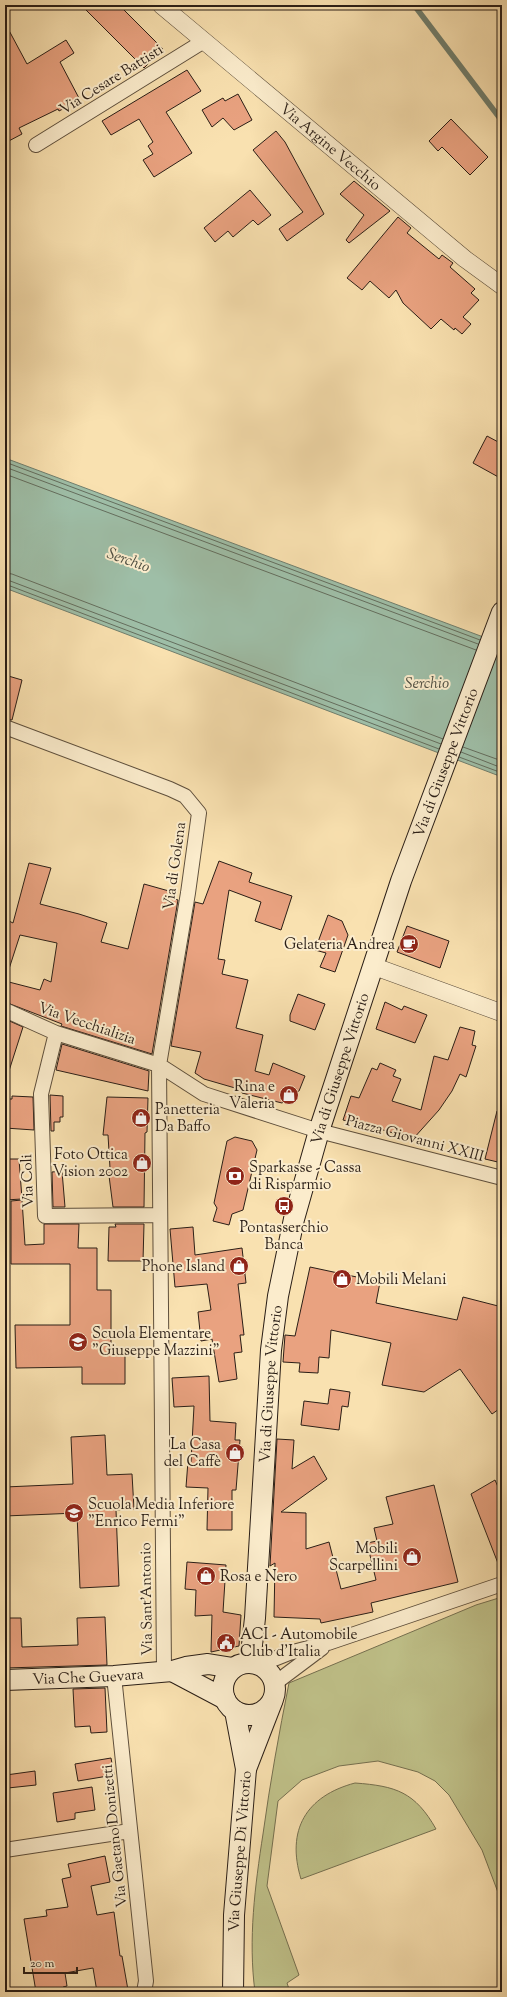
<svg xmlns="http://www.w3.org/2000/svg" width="507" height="1997" font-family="'Sorts Mill Goudy',serif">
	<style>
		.green { fill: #c0c28a; stroke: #757050 }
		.water { fill: #9ebea7; stroke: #707e6d }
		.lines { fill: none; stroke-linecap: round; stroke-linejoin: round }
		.shore { stroke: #646e5e; stroke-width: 1 }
		.stream { stroke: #707e6d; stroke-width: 5.5 }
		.building { fill: #e9a280; stroke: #2a1e16 }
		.minor-casing { stroke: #5e4f3c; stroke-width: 16 }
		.tertiary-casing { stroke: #5e4f3c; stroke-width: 18 }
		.secondary-casing { stroke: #2a1e16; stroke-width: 22 }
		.minor { stroke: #fbeccc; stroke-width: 14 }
		.tertiary { stroke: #fbeccc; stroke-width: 17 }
		.secondary { stroke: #fbeccc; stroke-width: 20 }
		.labels { text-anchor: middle; stroke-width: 4; stroke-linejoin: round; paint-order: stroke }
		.street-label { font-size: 15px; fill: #2a1e16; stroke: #fbeccc }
		.poi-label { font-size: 15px; fill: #2a1e16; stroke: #fbeccc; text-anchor: start }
		.water-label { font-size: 16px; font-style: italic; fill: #4d4e42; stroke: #fbeccc }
	</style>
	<rect width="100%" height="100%" fill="#f9e1b0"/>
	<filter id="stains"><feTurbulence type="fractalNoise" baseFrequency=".005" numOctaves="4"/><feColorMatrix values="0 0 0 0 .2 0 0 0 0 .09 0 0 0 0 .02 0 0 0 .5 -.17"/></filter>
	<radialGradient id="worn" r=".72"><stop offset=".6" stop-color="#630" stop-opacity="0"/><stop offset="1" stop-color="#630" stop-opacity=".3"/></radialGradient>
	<path class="green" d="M 502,1597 L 502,1903 L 482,1850 L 449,1795 L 435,1781 L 418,1772 L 378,1761 L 339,1766 L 302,1780 L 278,1801 L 267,1886 L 299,1975 L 287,1983 L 290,1992 L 255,1992 C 248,1939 255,1886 263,1834 C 270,1783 279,1733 289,1683 L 476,1605 Z
		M 355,1783 C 396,1786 415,1792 436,1829 L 301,1879 C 286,1830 306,1796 355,1783 Z"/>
	<path class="water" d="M 5,458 L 502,644 L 502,777 L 5,588 Z"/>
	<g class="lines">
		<path class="shore" d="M 5,462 L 480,640
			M 5,467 L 478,644
			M 5,474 L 476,650
			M 5,573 L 12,574 L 443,739
			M 5,579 L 441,744
			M 5,584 L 439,749
			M 463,747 L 502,761
			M 461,752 L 502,768
			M 459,757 L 502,773"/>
		<path class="stream" d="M 414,5 L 502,121"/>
	</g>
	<path class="building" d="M 81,5 L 119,5 L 163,49 L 144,68 Z
		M 5,23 L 27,64 L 66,40 L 74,53 L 60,62 L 80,100 L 59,111 L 58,109 L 19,128 L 22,134 L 5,143 Z
		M 187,70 L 201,91 L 166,112 L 192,153 L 154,177 L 143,160 L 153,154 L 148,146 L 153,142 L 139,119 L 111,135 L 102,121 Z
		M 238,94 L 252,120 L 234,130 L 223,118 L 212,127 L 202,110 L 223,98 L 225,101 Z
		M 451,119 L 488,157 L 470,175 L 442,147 L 438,151 L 429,141 Z
		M 276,131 L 285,142 L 324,214 L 287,241 L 279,229 L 303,212 L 253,150 Z
		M 354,181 L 390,211 L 349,243 L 346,240 L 364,215 L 340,194 Z
		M 250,190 L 271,215 L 258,225 L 253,220 L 233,237 L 228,231 L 215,242 L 204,228 Z
		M 398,217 L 411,228 L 407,233 L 439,259 L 442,255 L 453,263 L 450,267 L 475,289 L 471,293 L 479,300 L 463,317 L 471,324 L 462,334 L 455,328 L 454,330 L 441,319 L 431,329 L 403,303 L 396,290 L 389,298 L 370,281 L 362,290 L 347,278 Z
		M 487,436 L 502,444 L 502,479 L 473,463 Z
		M 5,675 L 22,680 L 12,720 L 5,719 Z
		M 219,861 L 252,873 L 249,882 L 292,896 L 281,930 L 255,921 L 261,902 L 229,890 L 218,959 L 225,960 L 222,974 L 248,980 L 236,1028 L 263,1035 L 255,1071 L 269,1075 L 273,1063 L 305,1076 L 299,1091 L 282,1103 L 242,1093 L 242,1090 L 204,1079 L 195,1073 L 201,1052 L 171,1046 L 195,902 L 203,904 Z
		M 29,863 L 51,868 L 40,904 L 79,914 L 107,923 L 101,942 L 128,949 L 144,884 L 176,893 L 175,899 L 178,900 L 152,1054 L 61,1026 L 62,1024 L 5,1002 L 5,981 L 40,990 L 44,979 L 51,982 L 57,943 L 20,935 L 8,972 L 5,972 L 5,919 L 13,923 Z
		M 328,915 L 342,921 L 348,935 L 335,972 L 320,967 L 326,953 L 315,950 Z
		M 407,926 L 449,941 L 440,968 L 397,952 Z
		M 298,994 L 325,1004 L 315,1030 L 290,1021 L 290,1015 Z
		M 385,1002 L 402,1010 L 404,1006 L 427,1015 L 415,1043 L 376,1029 Z
		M 5,1019 L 23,1027 L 8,1074 L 5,1074 Z
		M 460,1027 L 475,1031 L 472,1045 L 476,1046 L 466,1077 L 460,1074 L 452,1091 L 439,1110 L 413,1139 L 370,1126 L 370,1127 L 343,1120 L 351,1096 L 359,1098 L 372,1068 L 377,1070 L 380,1063 L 396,1070 L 393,1076 L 401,1079 L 392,1101 L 421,1110 L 434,1056 L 448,1060 Z
		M 62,1044 L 149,1071 L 148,1091 L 56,1070 Z
		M 50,1095 L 63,1096 L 63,1117 L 60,1117 L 60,1122 L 54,1122 L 54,1131 L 51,1131 Z
		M 12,1096 L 33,1097 L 34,1130 L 5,1128 L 5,1099 L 12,1099 Z
		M 107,1097 L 148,1098 L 147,1132 L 145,1133 L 144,1207 L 113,1207 L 108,1168 L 110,1168 L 108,1135 L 103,1135 Z
		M 497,1111 L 502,1112 L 502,1163 L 485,1159 Z
		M 235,1137 L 252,1141 L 257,1150 L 243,1210 L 232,1214 L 229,1225 L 213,1221 L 217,1208 L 214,1203 L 227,1141 Z
		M 5,1159 L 19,1159 L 22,1199 L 5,1200 Z
		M 62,1171 L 65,1207 L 53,1207 L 52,1172 Z
		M 22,1200 L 25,1245 L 44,1244 L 44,1224 L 79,1224 L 78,1248 L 97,1248 L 97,1290 L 111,1290 L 111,1352 L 125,1352 L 125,1384 L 82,1384 L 82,1367 L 16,1368 L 15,1325 L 70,1325 L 70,1264 L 11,1264 L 11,1201 Z
		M 115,1224 L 144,1224 L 143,1261 L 108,1261 L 109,1227 L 116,1227 Z
		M 193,1227 L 195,1255 L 242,1248 L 246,1283 L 238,1284 L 244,1335 L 240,1335 L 242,1352 L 234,1353 L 237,1379 L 219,1382 L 212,1339 L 201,1341 L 198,1312 L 211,1310 L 207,1284 L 175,1287 L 170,1229 Z
		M 310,1267 L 380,1282 L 376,1303 L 457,1320 L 463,1297 L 502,1307 L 502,1407 L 492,1414 L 460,1369 L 424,1392 L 382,1385 L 391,1343 L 331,1330 L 329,1358 L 319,1357 L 318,1373 L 299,1372 L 300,1363 L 283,1362 L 285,1335 L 295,1336 Z
		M 209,1376 L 210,1421 L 236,1423 L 235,1440 L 240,1440 L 236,1490 L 232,1490 L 232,1530 L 207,1530 L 208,1488 L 186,1487 L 188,1461 L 191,1462 L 194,1406 L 174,1407 L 172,1378 Z
		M 330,1389 L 350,1392 L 348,1407 L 342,1406 L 339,1430 L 301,1425 L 304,1401 L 328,1404 Z
		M 105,1435 L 107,1475 L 132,1474 L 134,1509 L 116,1510 L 119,1586 L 80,1588 L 77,1513 L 5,1516 L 5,1487 L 73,1484 L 71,1437 Z
		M 277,1439 L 294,1440 L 292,1469 L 314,1456 L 327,1479 L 281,1512 L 306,1513 L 306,1549 L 329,1542 L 341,1589 L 376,1580 L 367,1543 L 377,1541 L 374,1528 L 393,1524 L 386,1497 L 434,1485 L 458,1582 L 371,1603 L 373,1612 L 321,1623 L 320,1619 L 274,1617 L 275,1563 L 270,1566 Z
		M 495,1480 L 502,1496 L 501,1571 L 471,1494 Z
		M 187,1562 L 226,1565 L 223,1612 L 241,1615 L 239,1646 L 211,1652 L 212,1615 L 195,1616 L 196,1590 L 185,1589 Z
		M 105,1617 L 107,1665 L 5,1668 L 5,1618 L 21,1618 L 22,1647 L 78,1645 L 77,1618 Z
		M 105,1688 L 107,1732 L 91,1733 L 90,1726 L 75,1727 L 73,1689 Z
		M 111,1758 L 114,1775 L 78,1781 L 75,1764 Z
		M 35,1771 L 36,1785 L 8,1788 L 6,1775 Z
		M 92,1787 L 95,1810 L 75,1813 L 75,1819 L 57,1822 L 53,1793 Z
		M 105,1856 L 110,1882 L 91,1886 L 97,1915 L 114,1912 L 120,1956 L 122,1956 L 128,1990 L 114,1992 L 114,1989 L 97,1992 L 93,1968 L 65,1973 L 67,1986 L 63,1987 L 64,1992 L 36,1992 L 24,1919 L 47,1916 L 46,1910 L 68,1907 L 62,1879 L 71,1877 L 68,1864 Z"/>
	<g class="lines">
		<defs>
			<path id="minor" d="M 36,145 L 204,41
				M 5,727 L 170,789 L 185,796 L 199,813 L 188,893 L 159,1065 L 164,1672
				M 5,1010 L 56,1033 L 159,1065 L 204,1094 L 319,1131 L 502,1178
				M 56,1033 L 41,1094 L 45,1216 L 159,1215
				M 259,1665 L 289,1653 L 328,1643 L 502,1584
				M 114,1676 L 146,1981 L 144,1992
				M 274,1684 L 322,1648
				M 5,1850 L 130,1831"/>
			<g id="tertiary">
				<path id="s1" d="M 161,5 L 465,259 L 502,286"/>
				<path d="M 373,966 L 502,1013"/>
			</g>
			<g id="secondary">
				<path id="s2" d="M 250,1663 L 255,1618 L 271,1350 L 278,1296 L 294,1219 L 319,1131 L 401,881 L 502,612"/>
				<circle cx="249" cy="1689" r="26"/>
				<path d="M 172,1671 L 225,1699"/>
				<path id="s3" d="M 5,1680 L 114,1676 L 172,1671 L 186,1667 L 208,1664 L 233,1668"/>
				<path d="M 246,1769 L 272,1702"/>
				<path id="s4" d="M 233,1992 L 234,1915 L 246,1769 L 235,1711"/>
			</g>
		</defs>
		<use href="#minor" class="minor-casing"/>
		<use href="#tertiary" class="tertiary-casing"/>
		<use href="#secondary" class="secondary-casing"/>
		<use href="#minor" class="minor"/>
		<use href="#tertiary" class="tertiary"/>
		<use href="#secondary" class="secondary"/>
	</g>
	<defs>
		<symbol id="cafe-disc" viewBox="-11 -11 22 22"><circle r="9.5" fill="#8f2418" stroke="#fbeccc"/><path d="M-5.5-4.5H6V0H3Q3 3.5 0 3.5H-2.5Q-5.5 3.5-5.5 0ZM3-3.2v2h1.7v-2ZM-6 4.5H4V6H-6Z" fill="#fff"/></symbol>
		<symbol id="shop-disc" viewBox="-11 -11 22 22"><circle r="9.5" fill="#8f2418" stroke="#fbeccc"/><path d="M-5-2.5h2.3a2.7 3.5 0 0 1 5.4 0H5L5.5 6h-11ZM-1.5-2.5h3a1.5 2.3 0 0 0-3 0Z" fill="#fff"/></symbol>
		<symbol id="bank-disc" viewBox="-11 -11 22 22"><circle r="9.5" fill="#8f2418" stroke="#fbeccc"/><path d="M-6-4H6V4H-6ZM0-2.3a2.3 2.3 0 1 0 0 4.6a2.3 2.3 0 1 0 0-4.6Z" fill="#fff"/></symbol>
		<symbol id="bus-disc" viewBox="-11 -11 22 22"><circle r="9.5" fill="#8f2418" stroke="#fbeccc"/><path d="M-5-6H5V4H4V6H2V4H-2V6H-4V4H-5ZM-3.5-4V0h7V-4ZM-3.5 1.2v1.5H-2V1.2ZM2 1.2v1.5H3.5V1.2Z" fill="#fff"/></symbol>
		<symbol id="school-disc" viewBox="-11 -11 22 22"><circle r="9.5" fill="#8f2418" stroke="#fbeccc"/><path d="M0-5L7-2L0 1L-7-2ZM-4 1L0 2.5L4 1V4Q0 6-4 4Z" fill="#fff"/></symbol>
		<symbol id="civic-disc" viewBox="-11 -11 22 22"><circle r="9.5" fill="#8f2418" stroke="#fbeccc"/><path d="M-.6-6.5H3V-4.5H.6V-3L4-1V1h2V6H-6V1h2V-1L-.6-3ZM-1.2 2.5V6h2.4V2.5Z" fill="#fff"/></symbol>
	</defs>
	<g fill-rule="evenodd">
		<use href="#cafe-disc" x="398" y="933" width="22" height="22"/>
		<use href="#shop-disc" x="278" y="1084" width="22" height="22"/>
		<use href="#shop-disc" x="130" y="1107" width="22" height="22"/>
		<use href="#shop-disc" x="131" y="1152" width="22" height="22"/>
		<use href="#bank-disc" x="224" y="1165" width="22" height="22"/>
		<use href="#bus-disc" x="273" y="1195" width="22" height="22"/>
		<use href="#shop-disc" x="228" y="1255" width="22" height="22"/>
		<use href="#shop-disc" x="331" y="1268" width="22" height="22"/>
		<use href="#school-disc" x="67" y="1331" width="22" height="22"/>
		<use href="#shop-disc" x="224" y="1442" width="22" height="22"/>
		<use href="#school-disc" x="63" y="1502" width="22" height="22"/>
		<use href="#shop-disc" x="401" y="1546" width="22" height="22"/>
		<use href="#shop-disc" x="195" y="1565" width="22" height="22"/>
		<use href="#civic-disc" x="215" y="1632" width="22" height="22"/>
	</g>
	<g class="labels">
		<g class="street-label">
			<text transform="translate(111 79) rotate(-32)" y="5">Via Cesare Battisti</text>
			<text dy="5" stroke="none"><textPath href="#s1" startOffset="221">Via Argine Vecchio</textPath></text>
			<text dy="5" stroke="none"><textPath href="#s2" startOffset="928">Via di Giuseppe Vittorio</textPath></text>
			<text transform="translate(174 866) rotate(-82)" y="5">Via di Golena</text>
			<text transform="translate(87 1023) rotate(19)" y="5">Via Vecchializia</text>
			<text dy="5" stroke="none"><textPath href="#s2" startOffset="604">Via di Giuseppe Vittorio</textPath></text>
			<text transform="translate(415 1138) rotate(15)" y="5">Piazza Giovanni XXIII</text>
			<text transform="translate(27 1181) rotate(-92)" y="5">Via Coli</text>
			<text dy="5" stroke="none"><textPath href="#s2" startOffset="280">Via di Giuseppe Vittorio</textPath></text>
			<text transform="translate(146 1599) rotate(-91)" y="5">Via Sant'Antonio</text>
			<text dy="5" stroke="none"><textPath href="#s3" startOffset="83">Via Che Guevara</textPath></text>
			<text transform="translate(114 1836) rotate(-96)" y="5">Via Gaetano Donizetti</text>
			<text dy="5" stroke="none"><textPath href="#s4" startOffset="141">Via Giuseppe Di Vittorio</textPath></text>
		</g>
		<g class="poi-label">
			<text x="395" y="949" text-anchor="end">Gelateria Andrea</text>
			<text x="275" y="1091" text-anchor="end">Rina e<tspan x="275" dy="17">Valeria</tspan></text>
			<text x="155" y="1114">Panetteria<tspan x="155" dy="17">Da Baffo</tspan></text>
			<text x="128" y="1159" text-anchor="end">Foto Ottica<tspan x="128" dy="17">Vision 2002</tspan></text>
			<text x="249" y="1172">Sparkasse - Cassa<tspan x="249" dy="17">di Risparmio</tspan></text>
			<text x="284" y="1232" text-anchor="middle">Pontasserchio<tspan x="284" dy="17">Banca</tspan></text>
			<text x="225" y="1271" text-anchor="end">Phone Island</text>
			<text x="356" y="1284">Mobili Melani</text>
			<text x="92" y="1338">Scuola Elementare<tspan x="92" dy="17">"Giuseppe Mazzini"</tspan></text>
			<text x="221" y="1449" text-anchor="end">La Casa<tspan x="221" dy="17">del Caffè</tspan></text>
			<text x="88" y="1509">Scuola Media Inferiore<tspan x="88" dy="17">"Enrico Fermi"</tspan></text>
			<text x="398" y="1553" text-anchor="end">Mobili<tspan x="398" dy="17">Scarpellini</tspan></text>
			<text x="220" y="1581">Rosa e Nero</text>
			<text x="240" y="1639">ACI - Automobile<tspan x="240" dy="17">Club d'Italia</tspan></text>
		</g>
		<g class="water-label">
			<text transform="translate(129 559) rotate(20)" y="6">Serchio</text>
			<text x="427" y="688">Serchio</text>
		</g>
	</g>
	<rect width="507" height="1997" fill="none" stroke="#f9e1b0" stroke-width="20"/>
	<rect x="6" y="6" width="495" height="1985" fill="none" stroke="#2a1e16" stroke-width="2"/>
	<rect x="10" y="10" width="487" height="1977" fill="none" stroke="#2a1e16"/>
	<path d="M24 1967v6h53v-6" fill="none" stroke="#2a1e16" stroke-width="2"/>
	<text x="30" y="1967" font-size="12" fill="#2a1e16" stroke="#fbeccc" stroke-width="3" paint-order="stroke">20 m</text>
	<rect width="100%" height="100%" filter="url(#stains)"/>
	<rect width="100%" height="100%" fill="url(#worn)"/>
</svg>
